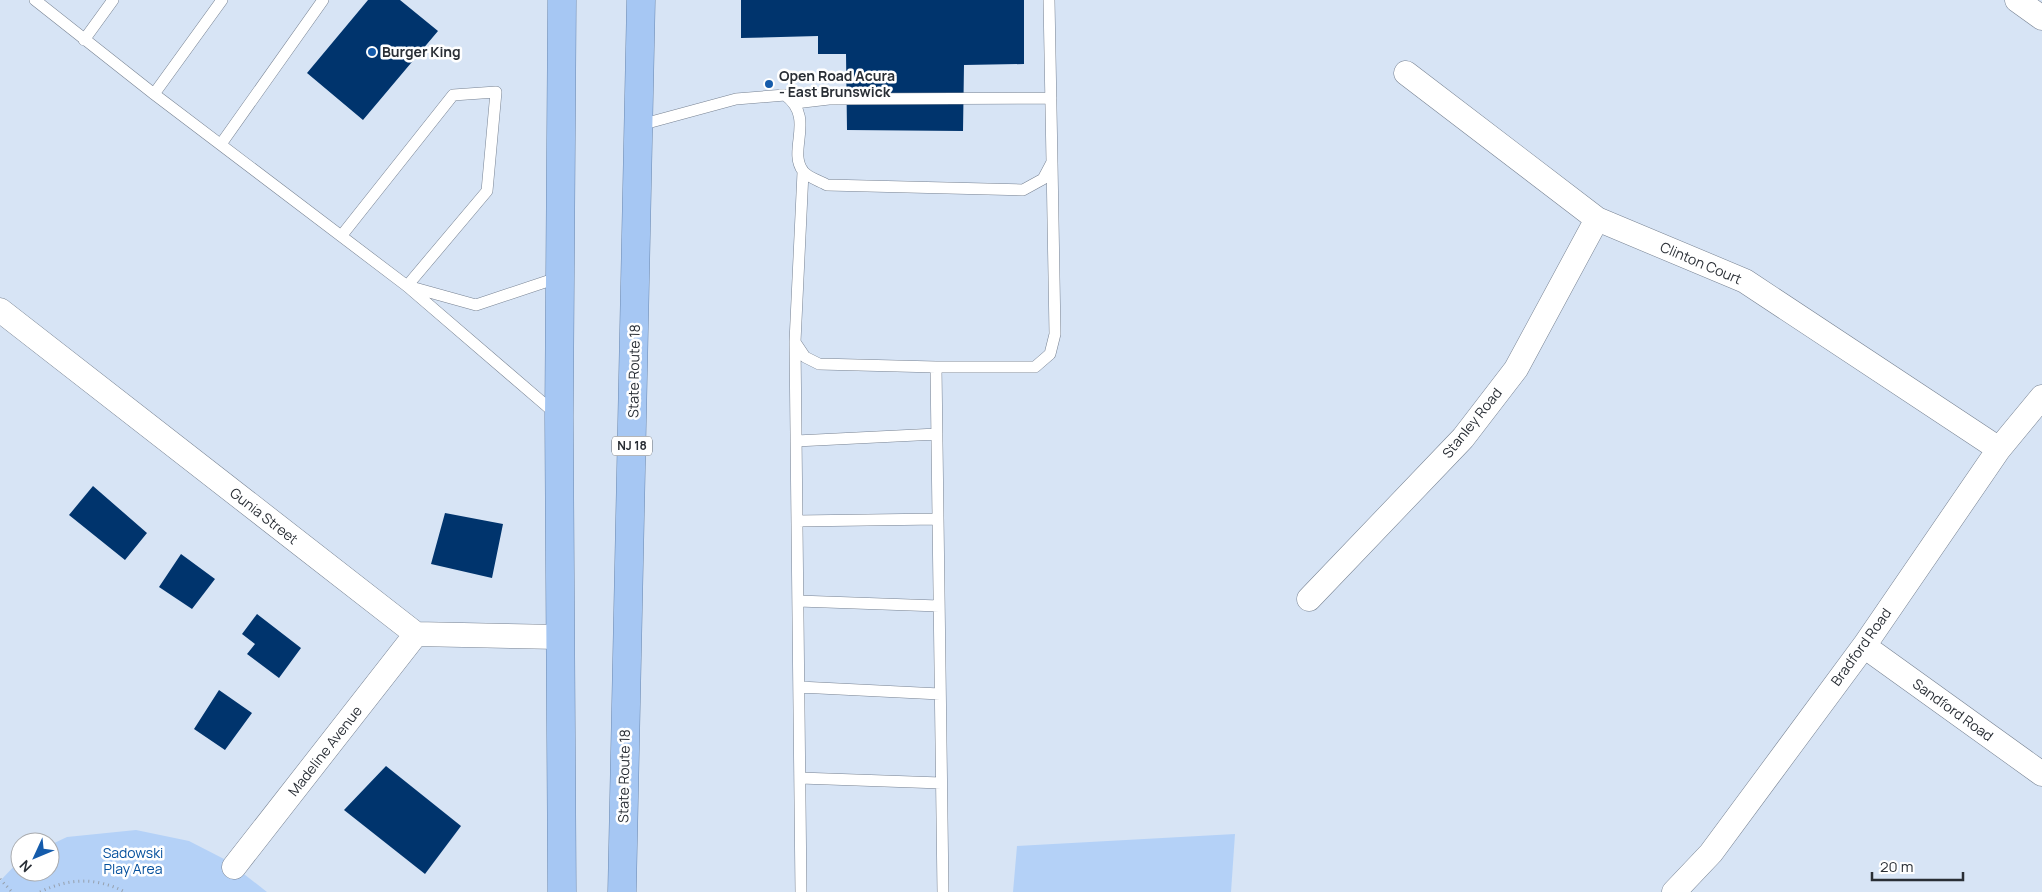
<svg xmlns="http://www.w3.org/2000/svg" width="2042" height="892" font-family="Manrope,sans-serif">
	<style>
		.green { fill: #b4d1f7 }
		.building { fill: #00346d }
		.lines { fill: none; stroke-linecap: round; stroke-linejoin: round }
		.service-casing { stroke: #778292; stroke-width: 12 }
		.minor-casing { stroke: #778292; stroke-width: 25 }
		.trunk-casing { stroke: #6b88af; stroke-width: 29 }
		.path { stroke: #96a0ad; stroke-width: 3; stroke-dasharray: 1 4; stroke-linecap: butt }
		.service { stroke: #fff; stroke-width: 11 }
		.minor { stroke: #fff; stroke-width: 24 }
		.trunk { stroke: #a6c7f3; stroke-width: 28 }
		.poi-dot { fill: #145bab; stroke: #fff; stroke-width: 2 }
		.labels { text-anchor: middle; stroke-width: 5; stroke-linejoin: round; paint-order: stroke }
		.shield { fill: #fff; stroke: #696d72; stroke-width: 1 }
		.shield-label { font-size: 12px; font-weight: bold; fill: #292e35 }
		.poi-label { font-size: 14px; font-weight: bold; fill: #292e35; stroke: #fff; text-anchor: start }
		.street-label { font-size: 14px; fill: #292e35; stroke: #fff }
		.park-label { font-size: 14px; fill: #05509d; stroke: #fff }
	</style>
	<rect width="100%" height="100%" fill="#d7e4f5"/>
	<path class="green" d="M 136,830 L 189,841 L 226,860 L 267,892 L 0,892 L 0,881 L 20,860 L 20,872 L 50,872 L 50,845 L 67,837 Z
		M 1235,834 L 1231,892 L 1013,892 L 1017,846 Z"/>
	<path class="building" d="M 368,0 L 400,0 L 438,31 L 363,120 L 307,73 Z
		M 741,0 L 1024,0 L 1024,64 L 964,65 L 963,131 L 847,130 L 846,54 L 818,54 L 818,36 L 741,38 Z
		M 93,486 L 147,533 L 125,560 L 69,515 Z
		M 445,513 L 503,524 L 492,578 L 431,564 Z
		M 181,554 L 215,579 L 192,609 L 159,587 Z
		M 257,614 L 301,648 L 279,678 L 247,654 L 255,644 L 242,634 Z
		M 219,690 L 252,713 L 225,750 L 194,729 Z
		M 386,766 L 461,826 L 425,874 L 344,810 Z"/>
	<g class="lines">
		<defs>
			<path id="service" d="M 35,0 L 154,94 L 407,286 L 556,414
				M 84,40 L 113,0
				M 154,94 L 222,0
				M 795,103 L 829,99 L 1051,98
				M 640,125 L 736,99 L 785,95 C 816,118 787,150 803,171 C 807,177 820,181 827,185 L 1023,190 L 1043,179 L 1052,162 L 1049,0
				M 221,144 L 323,0
				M 803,172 L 795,342 L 805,357 L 819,364 L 936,367
				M 342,235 L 453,95 L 496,92 L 487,191 L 407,286
				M 411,287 L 476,305 L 560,277
				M 795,342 L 801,892
				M 796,441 L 937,434
				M 797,521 L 938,519
				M 798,601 L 939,606
				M 799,687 L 940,694
				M 800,778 L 941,783
				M 943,892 L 936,367 L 1035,367 L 1050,354 L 1055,334 L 1052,162"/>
			<path id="minor" d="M 2017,0 L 2042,18
				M 1406,73 L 1597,219 L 1745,281 L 1999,449
				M 0,310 L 416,634 L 559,637
				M 1309,599 L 1463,438 L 1516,369 L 1597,219
				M 1864,646 L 2042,774
				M 234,867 L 416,634
				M 1674,892 L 1711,853 L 1864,646 L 1999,449 L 2042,397"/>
			<path id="trunk" d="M 562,0 L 559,417 L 562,892
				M 622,892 L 641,0"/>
		</defs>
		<use href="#service" class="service-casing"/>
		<use href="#minor" class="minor-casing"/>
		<use href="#trunk" class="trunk-casing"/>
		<path class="path" d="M 0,879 L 12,892
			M 40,892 C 69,878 96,877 125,892"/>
		<use href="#service" class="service"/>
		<use href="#minor" class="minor"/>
		<use href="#trunk" class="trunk"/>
	</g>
	<g class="poi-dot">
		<circle cx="372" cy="52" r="5"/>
		<circle cx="769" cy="84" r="5"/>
	</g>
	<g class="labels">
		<rect class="shield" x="612" y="436.5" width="40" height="19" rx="4"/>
		<g class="shield-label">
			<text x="632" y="450">NJ 18</text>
		</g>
		<g class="poi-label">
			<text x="382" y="57">Burger King</text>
			<text x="779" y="81">Open Road Acura<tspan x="779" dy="16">- East Brunswick</tspan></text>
		</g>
		<g class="street-label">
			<text transform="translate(1701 263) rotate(23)" y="5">Clinton Court</text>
			<text transform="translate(634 371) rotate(-89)" y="5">State Route 18</text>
			<text transform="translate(1472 423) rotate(-51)" y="5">Stanley Road</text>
			<text transform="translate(264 516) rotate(38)" y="5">Gunia Street</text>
			<text transform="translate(1861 647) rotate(-54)" y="5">Bradford Road</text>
			<text transform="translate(1953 710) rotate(36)" y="5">Sandford Road</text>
			<text transform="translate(325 751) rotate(-52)" y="5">Madeline Avenue</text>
			<text transform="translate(624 776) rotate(-89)" y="5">State Route 18</text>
		</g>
		<g class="park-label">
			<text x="133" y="858">Sadowski<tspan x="133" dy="16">Play Area</tspan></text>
		</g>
	</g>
	<g transform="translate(35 857) rotate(226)"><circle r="24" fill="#ffffff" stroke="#a9abae"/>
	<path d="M0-4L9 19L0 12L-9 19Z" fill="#145bab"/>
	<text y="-8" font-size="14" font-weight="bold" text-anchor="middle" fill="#292e35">N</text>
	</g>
	<path d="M1872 872v8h91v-8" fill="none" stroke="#292e35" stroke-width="2.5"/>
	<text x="1880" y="872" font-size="15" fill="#292e35" stroke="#ffffff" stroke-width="4" paint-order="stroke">20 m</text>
</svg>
